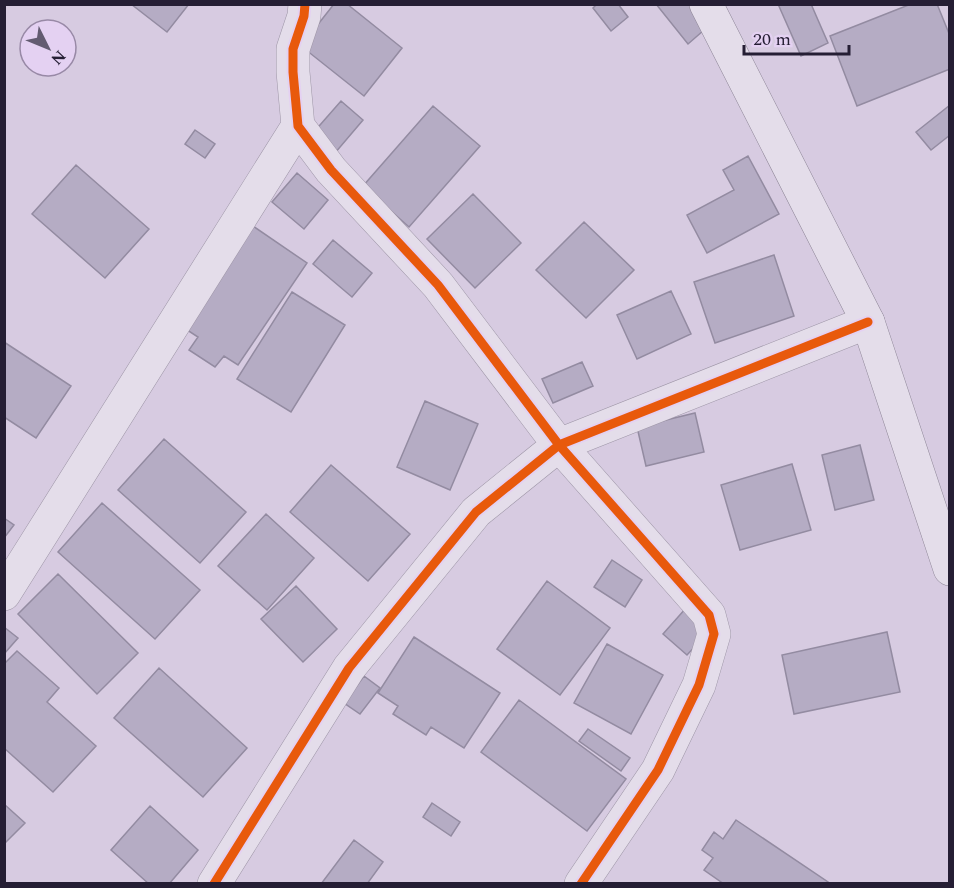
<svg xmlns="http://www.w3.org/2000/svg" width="954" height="888" font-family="Spectral,serif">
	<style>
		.building { fill: #b5acc4; stroke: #938ba1; stroke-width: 1.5 }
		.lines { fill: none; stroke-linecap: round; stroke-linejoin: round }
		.street-casing { stroke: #9d95a6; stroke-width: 34 }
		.secondary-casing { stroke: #8d8596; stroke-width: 34 }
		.street { stroke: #e4ddea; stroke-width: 33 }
		.secondary { stroke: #e4ddea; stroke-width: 33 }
		.cycleway-casing { stroke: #e4d1f2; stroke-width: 13 }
		.cycleway { stroke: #e8590c; stroke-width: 9 }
	</style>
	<rect width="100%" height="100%" fill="#d7cbe1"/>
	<path class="building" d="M 131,4 L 189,4 L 167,32 Z
		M 334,4 L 347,4 L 402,48 L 364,96 L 301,46 Z
		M 597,4 L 618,4 L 628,17 L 611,31 L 593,8 Z
		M 656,4 L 695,4 L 711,24 L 688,44 Z
		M 778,4 L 811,4 L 828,43 L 801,56 Z
		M 911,4 L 937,4 L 950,36 L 950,69 L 857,106 L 830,36 Z
		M 341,101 L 363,120 L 335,153 L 313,133 Z
		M 950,105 L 950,135 L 931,150 L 916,132 Z
		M 433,106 L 480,146 L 409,227 L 363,186 Z
		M 195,130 L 215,144 L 205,158 L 185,144 Z
		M 748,156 L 779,214 L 707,253 L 687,215 L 734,190 L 723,170 Z
		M 76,165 L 149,229 L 105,278 L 32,214 Z
		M 297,173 L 328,200 L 304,229 L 272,202 Z
		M 473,194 L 521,243 L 475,288 L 427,239 Z
		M 584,222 L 634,270 L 586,318 L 536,270 Z
		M 250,224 L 307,263 L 238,365 L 224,356 L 215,367 L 189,350 L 198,337 L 181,326 Z
		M 333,240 L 372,273 L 352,297 L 313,264 Z
		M 774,255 L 794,316 L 715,343 L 694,282 Z
		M 671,291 L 691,334 L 637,359 L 617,315 Z
		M 292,292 L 345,325 L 291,412 L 237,379 Z
		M 4,342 L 71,386 L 36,438 L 4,417 Z
		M 582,362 L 593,386 L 553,403 L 542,379 Z
		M 425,401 L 478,424 L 450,490 L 397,467 Z
		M 695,413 L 704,452 L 646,466 L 637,427 Z
		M 164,439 L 246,512 L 200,563 L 118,490 Z
		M 860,445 L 874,500 L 835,510 L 822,455 Z
		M 792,464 L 811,530 L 740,550 L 721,485 Z
		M 331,465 L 410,534 L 368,581 L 290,512 Z
		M 102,503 L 200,590 L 155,639 L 58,552 Z
		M 266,514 L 314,558 L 267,610 L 218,566 Z
		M 4,518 L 14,525 L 4,538 Z
		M 612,560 L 642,580 L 625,607 L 594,587 Z
		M 58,574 L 138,653 L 97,694 L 18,614 Z
		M 547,581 L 610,628 L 560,695 L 497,649 Z
		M 296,586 L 337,629 L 303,662 L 261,619 Z
		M 686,608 L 710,630 L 687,655 L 663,634 Z
		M 4,627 L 18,638 L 4,654 Z
		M 887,632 L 900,692 L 794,714 L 782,655 Z
		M 414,637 L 500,693 L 464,748 L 431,727 L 426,735 L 393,714 L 398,706 L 378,693 Z
		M 607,644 L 663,675 L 631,734 L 574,703 Z
		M 17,651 L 59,688 L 47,702 L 96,746 L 53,792 L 4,748 L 4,664 Z
		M 159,668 L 247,748 L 203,797 L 114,718 Z
		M 364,676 L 380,688 L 360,714 L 344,703 Z
		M 519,700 L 626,779 L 587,831 L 481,752 Z
		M 588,729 L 630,758 L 621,771 L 579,741 Z
		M 432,803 L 460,822 L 451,836 L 423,817 Z
		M 4,804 L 25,823 L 4,844 Z
		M 150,806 L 198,850 L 169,884 L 149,884 L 111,850 Z
		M 736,820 L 831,884 L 724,884 L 704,870 L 713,858 L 702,850 L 714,832 L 723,839 Z
		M 354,840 L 383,862 L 367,884 L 321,884 Z"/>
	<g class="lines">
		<defs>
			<path id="street" d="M 305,4 L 304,16 L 293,49 L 293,72 L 298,126 L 331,170 L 438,285 L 559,445 L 709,615 L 714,634 L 699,685 L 658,770 L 581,884
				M 4,594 L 298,126
				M 214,884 L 349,668 L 476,512 L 559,445 L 868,322"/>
			<path id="secondary" d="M 706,4 L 868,322 L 950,569"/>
		</defs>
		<use href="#street" class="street-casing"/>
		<use href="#secondary" class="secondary-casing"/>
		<use href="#street" class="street"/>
		<use href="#secondary" class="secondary"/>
		<defs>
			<path id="cycleway" d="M 305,4 L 304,16 L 293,49 L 293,72 L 298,126 L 331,170 L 438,285 L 559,445 L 709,615 L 714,634 L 699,685 L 658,770 L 581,884
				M 214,884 L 349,668 L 476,512 L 559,445 L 868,322"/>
		</defs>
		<use href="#cycleway" class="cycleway-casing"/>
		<use href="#cycleway" class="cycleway"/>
	</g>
	<rect width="954" height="888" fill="none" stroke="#251e34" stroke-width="12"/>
	<g transform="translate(48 48) rotate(133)"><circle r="28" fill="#e4d1f2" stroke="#9889a6" stroke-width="1.5"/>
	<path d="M0-4.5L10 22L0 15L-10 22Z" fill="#635b71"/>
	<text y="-9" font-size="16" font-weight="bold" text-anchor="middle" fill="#251e34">N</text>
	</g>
	<path d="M744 45v9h105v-9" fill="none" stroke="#251e34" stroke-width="3"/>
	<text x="753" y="45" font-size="18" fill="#251e34" stroke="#e4d1f2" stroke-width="4.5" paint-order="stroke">20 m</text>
</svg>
